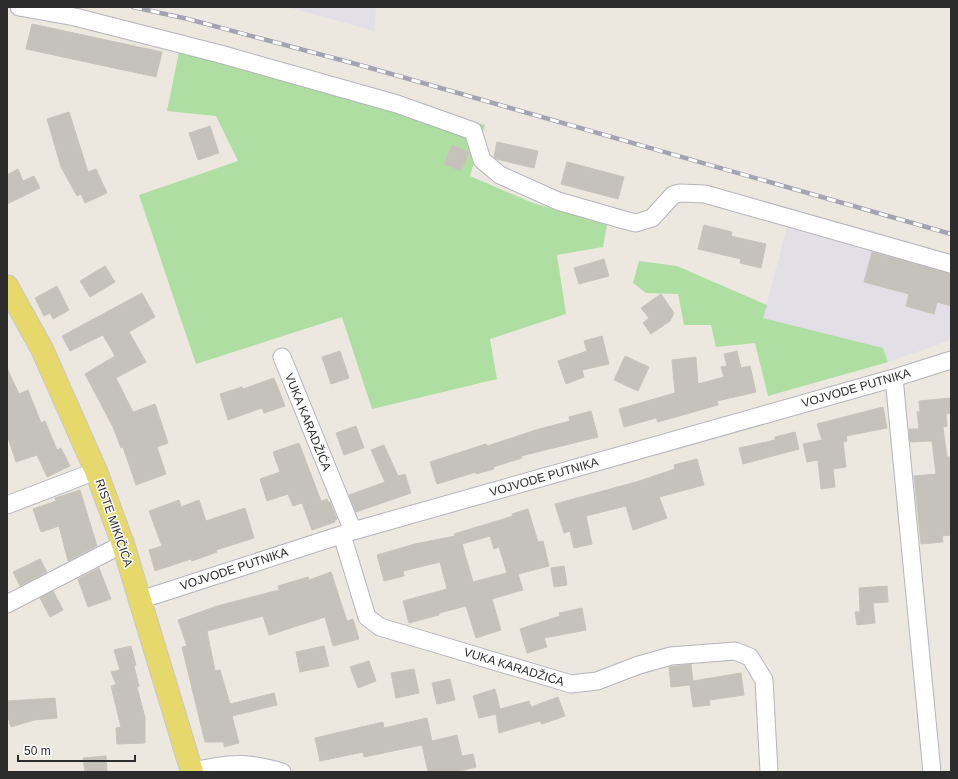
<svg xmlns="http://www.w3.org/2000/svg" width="958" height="779" font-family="Arial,sans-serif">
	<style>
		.industrial { fill: #e2dfe6 }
		.green { fill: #aedea1 }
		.building { fill: #c5c2bb; stroke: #c8c4b9; fill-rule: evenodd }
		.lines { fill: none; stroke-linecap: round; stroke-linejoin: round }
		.minor-casing { stroke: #b3b4be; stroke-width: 19 }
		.major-casing { stroke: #c8c8c8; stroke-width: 24 }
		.minor { stroke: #fff; stroke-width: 17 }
		.major { stroke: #e6d86b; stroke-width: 22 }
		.rail-casing { stroke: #a3a3b4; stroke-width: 4.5 }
		.rail { stroke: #fff; stroke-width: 3; stroke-dasharray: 9; stroke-linecap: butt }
		.labels { text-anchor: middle; stroke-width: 3; stroke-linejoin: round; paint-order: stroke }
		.street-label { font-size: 12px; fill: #2c2c2c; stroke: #fff }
	</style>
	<rect width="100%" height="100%" fill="#ece8e0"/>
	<path class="industrial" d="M 288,7 L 376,7 L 374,31 Z
		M 791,211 L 951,254 L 951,340 L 888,362 L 883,348 L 763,318 Z"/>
	<path class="green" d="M 182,37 L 485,125 L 470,176 L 533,203 L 607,225 L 603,247 L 557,255 L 566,314 L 490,339 L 497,379 L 372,409 L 342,317 L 196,364 L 139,195 L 238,161 L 216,116 L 167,111 Z
		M 639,261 L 677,266 L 767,305 L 763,318 L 883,348 L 888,362 L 768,396 L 755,343 L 716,347 L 711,325 L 684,325 L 678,294 L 646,293 L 633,283 Z"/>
	<path class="building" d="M 32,24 L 162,52 L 156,77 L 26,49 Z
		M 69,112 L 88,172 L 96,169 L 107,193 L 85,203 L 81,194 L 77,196 L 61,167 L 47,119 Z
		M 210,126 L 219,153 L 198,160 L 189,133 Z
		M 497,142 L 538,151 L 534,168 L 496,159 L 494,157 Z
		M 452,145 L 469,152 L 461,171 L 444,164 Z
		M 567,162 L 624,177 L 618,199 L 561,184 Z
		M 18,169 L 23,181 L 34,176 L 40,188 L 7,204 L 7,175 Z
		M 704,225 L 732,232 L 731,236 L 766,244 L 761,268 L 740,263 L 741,259 L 698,249 Z
		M 872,252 L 951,274 L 951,306 L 937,302 L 934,314 L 906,306 L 909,294 L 864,282 Z
		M 604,259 L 609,276 L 579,284 L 574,268 Z
		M 105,266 L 115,282 L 90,297 L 80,281 Z
		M 57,286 L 69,310 L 53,319 L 50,313 L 44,316 L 35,298 Z
		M 142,293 L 155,317 L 129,332 L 146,362 L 116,378 L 133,412 L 155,404 L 168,443 L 157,447 L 166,474 L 136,485 L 123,447 L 121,448 L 113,427 L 85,374 L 115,356 L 103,335 L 70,351 L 62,336 Z
		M 661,294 L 674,313 L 670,321 L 651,334 L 643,323 L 649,318 L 641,308 Z
		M 602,336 L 609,364 L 582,370 L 584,377 L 566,384 L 558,361 L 587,351 L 584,341 Z
		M 340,351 L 349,378 L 331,384 L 322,357 Z
		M 737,351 L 741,368 L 750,366 L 756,392 L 717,401 L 718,405 L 658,422 L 656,418 L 624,427 L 619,409 L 675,393 L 672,360 L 696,357 L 698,384 L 724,377 L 721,367 L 727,366 L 724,354 Z
		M 625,356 L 649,367 L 638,391 L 614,380 Z
		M 7,368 L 19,394 L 28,390 L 41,423 L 45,421 L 57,450 L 61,448 L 70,466 L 47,477 L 37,455 L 16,462 L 7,435 Z
		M 274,378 L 285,406 L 264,413 L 262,408 L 228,420 L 220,394 L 242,387 L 243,389 Z
		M 951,398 L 951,413 L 946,414 L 947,426 L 943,427 L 947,457 L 951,457 L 951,535 L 942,536 L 943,542 L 921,544 L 914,476 L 936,474 L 932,441 L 910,442 L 909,429 L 919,429 L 917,412 L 920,412 L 919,401 Z
		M 883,407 L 887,428 L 846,436 L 847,441 L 843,442 L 846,467 L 833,469 L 835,487 L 821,489 L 818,460 L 807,462 L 803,444 L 822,440 L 817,424 Z
		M 591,411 L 598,437 L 521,456 L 522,458 L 493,467 L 494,469 L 476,474 L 476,472 L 437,484 L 430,462 L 486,444 L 487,446 L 539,429 L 570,421 L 569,417 Z
		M 356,426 L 364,448 L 344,455 L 336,433 Z
		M 795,432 L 799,449 L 743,464 L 739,448 L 775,440 L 775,437 Z
		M 299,443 L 321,501 L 327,499 L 328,502 L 330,502 L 337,519 L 335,520 L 335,522 L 312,530 L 302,503 L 293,506 L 288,494 L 267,501 L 260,479 L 280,472 L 273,452 Z
		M 384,445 L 398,476 L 405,474 L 411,493 L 356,512 L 349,495 L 385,482 L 371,450 Z
		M 697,459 L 704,485 L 659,497 L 667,518 L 633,530 L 626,506 L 586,516 L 592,544 L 574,548 L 570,531 L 564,533 L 555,504 L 636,482 L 675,469 L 674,465 Z
		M 80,490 L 97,546 L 68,561 L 59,526 L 41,532 L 33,509 L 56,501 L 55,498 Z
		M 179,500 L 181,507 L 199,500 L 206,521 L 245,508 L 254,538 L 216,550 L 217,552 L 192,561 L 191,559 L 155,571 L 149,550 L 162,546 L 149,511 Z
		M 528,509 L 538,542 L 543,541 L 549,566 L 518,574 L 523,590 L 492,599 L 501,630 L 476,638 L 466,606 L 439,613 L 439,615 L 409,623 L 403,601 L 447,589 L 440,562 L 403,571 L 404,576 L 384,581 L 377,555 L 415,544 L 455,536 L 454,534 L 513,516 L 512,514 ZM 490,536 L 494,549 L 499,547 L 507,573 L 473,582 L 462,544 Z
		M 40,559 L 47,572 L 20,586 L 13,572 Z
		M 564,566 L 567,585 L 554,587 L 551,568 Z
		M 99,568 L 111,599 L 88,607 L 78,579 Z
		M 331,572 L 347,621 L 353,619 L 359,639 L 333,646 L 325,617 L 269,635 L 263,616 L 207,631 L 215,671 L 220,670 L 230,704 L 274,693 L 277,705 L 232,716 L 239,743 L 224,747 L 224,742 L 205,742 L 182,647 L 187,646 L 178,620 L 217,606 L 279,590 L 278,586 L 308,577 L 309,580 Z
		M 887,586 L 888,602 L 873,603 L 875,623 L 857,625 L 855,612 L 860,612 L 859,588 Z
		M 53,591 L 63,610 L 50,617 L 40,598 Z
		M 582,608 L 586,630 L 544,638 L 547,647 L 527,653 L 520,629 L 560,616 L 559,613 Z
		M 131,646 L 136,665 L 134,666 L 139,686 L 137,687 L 145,718 L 145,743 L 117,744 L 116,728 L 121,727 L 111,686 L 116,684 L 111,672 L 120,670 L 114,650 Z
		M 324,646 L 329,666 L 300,672 L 296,652 Z
		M 369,661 L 376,681 L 358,688 L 350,667 Z
		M 691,664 L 693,681 L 741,673 L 744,695 L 709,700 L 710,705 L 693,707 L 690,685 L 671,687 L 669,667 Z
		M 414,669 L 419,693 L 396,698 L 391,673 Z
		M 450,679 L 455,700 L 437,704 L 432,683 Z
		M 495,689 L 500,709 L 529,701 L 531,707 L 558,697 L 565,716 L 542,724 L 540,721 L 499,733 L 496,714 L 479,718 L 473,696 Z
		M 55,698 L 57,718 L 34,720 L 11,727 L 7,714 L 7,701 Z
		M 427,718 L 432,741 L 457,735 L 462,756 L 473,754 L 476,767 L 456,772 L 428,772 L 422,745 L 364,757 L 363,752 L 320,761 L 315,738 L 383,722 L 384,728 Z
		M 106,756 L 107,772 L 85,772 L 83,758 Z"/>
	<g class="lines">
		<defs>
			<path id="minor" d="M 19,7 L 75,17 L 220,54 L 397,104 L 473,131 L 482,160 L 500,175 L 558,201 L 624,220 L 636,223 L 652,218 L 673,195 L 680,193 L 705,194 L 951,264
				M 282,357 L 353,531
				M 894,378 L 932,772
				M 7,505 L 96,471
				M 342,535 L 367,617 L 380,627 L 571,684 L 597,681 L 639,665 L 671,656 L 735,651 L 750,657 L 764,680 L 769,772
				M 140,600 L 353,531 L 894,378 L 951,360
				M 7,604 L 123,544
				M 192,771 C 230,763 244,761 282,772"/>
			<path id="major" d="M 7,286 L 42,349 L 96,471 L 123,544 L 192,772"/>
		</defs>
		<use href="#minor" class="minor-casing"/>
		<use href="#major" class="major-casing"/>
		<use href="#minor" class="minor"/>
		<use href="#major" class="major"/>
		<defs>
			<path id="rail" d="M 133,7 L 188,19 L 367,67 L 951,234"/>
		</defs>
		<use href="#rail" class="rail-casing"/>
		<use href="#rail" class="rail"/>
	</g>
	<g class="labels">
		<g class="street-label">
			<text transform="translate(856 388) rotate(-16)" y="4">VOJVODE PUTNIKA</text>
			<text transform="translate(308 422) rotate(68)" y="4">VUKA KARADŽIĆA</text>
			<text transform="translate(544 477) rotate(-16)" y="4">VOJVODE PUTNIKA</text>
			<text transform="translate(114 523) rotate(71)" y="4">RISTE MIKIČIĆA</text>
			<text transform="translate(234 569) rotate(-18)" y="4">VOJVODE PUTNIKA</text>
			<text transform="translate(514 667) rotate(17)" y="4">VUKA KARADŽIĆA</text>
		</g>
	</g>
	<rect width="958" height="779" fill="none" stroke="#2c2c2c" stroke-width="16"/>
	<path d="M18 755v6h117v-6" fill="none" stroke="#2c2c2c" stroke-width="2"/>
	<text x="24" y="755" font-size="12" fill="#2c2c2c" stroke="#ffffff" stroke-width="3" paint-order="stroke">50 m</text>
</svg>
